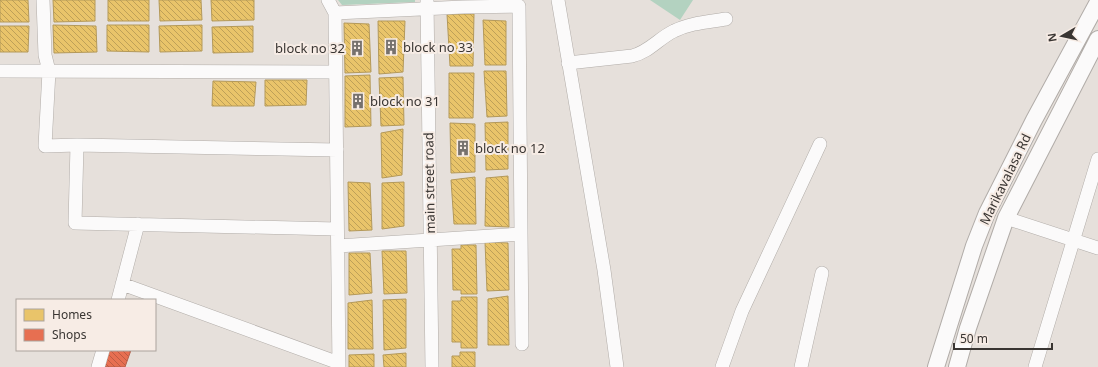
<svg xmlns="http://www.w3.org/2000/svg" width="1098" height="367" font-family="'Noto Sans',sans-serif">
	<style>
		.green { fill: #b3d2c0 }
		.homes { fill: url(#homes-back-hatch); stroke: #b49959 }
		.shops { fill: url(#shops-back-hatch); stroke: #b35e48 }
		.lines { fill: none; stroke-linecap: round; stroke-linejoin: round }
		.minor-casing { stroke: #b1aca8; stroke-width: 14 }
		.tertiary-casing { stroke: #b1aca8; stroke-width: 18 }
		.minor { stroke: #fbfafa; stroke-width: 13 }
		.tertiary { stroke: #fbfafa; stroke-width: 16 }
		.labels { text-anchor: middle; stroke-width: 4; stroke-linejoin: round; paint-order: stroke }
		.poi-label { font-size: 13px; fill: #393532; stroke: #f7ece5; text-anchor: start }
		.street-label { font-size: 13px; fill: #393532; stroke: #f7ece5 }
	</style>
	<defs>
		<pattern id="homes-back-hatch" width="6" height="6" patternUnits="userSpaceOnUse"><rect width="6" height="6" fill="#e9c46a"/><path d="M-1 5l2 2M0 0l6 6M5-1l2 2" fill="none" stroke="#bea058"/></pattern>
		<pattern id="shops-back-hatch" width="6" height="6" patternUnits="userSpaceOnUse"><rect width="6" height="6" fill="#e76f51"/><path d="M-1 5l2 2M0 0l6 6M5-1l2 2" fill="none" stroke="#bc5c44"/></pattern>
	</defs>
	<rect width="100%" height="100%" fill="#e6e0db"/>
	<path class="green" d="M 338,0 L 415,0 L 415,2 L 342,5 Z
		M 650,0 L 693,0 L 680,20 Z"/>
	<path class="homes" d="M 0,0 L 28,0 L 29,22 L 0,22 Z
		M 53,0 L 95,0 L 95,21 L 54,22 Z
		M 108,0 L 149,0 L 149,21 L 108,21 Z
		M 159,0 L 201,0 L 202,20 L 160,21 Z
		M 211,0 L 254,0 L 254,20 L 212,21 Z
		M 447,14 L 474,14 L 473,66 L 450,66 Z
		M 483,20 L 506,21 L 506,65 L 485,65 Z
		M 378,21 L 405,21 L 403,72 L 379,74 Z
		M 344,23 L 369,24 L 371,72 L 345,73 Z
		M 53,25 L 96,26 L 97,52 L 54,53 Z
		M 107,25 L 149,25 L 149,52 L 107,51 Z
		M 202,25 L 202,51 L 160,52 L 159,26 Z
		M 0,26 L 29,26 L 28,52 L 0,52 Z
		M 253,26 L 253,52 L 213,53 L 212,27 Z
		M 484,71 L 506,71 L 507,116 L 487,117 Z
		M 449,73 L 474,73 L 473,118 L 449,118 Z
		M 370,75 L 371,126 L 345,127 L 345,76 Z
		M 403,77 L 404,125 L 381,126 L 379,78 Z
		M 265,80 L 307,80 L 306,105 L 265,106 Z
		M 213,81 L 256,82 L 254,106 L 212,106 Z
		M 508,122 L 508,169 L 486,170 L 485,123 Z
		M 450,123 L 475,124 L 475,172 L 451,173 Z
		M 403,129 L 402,175 L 382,178 L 381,133 Z
		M 508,176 L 509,227 L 485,226 L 486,178 Z
		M 475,177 L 476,224 L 454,224 L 451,180 Z
		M 348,182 L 370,183 L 372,230 L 349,231 Z
		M 404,182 L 404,226 L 382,229 L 382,183 Z
		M 485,242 L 508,243 L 509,290 L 487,291 Z
		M 461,245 L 476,245 L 477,294 L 461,294 L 461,290 L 453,290 L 452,249 L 461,249 Z
		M 382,251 L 406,251 L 407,293 L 384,294 Z
		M 349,253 L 370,253 L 372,293 L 349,295 Z
		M 508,296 L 509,345 L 488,345 L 488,299 Z
		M 461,297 L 477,297 L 477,348 L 461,348 L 461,342 L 452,342 L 452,301 L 461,301 Z
		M 406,299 L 406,348 L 384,350 L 383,300 Z
		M 372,300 L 373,349 L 348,349 L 348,303 Z
		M 460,352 L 475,352 L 475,367 L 452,367 L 452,356 L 460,356 Z
		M 406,353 L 406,367 L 384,367 L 383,355 Z
		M 374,354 L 374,367 L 349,367 L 349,355 Z"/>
	<path class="shops" d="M 109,350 L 131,350 L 125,367 L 107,367 L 104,366 Z"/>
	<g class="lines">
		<defs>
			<path id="minor" d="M 43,0 L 45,55 L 49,71 L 45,146 L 77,145 L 75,223 L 337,229
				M 328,0 L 335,13
				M 558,0 L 604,270 L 617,367
				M 427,1 L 432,367
				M 568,63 L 632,56 C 649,52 659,38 674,31 C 690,23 708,22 726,19
				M 0,71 L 335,72
				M 77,145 L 337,150
				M 1006,218 L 1098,248
				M 338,246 L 521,234
				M 122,284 L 339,363
				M 118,300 L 138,224
				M 98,367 L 103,350
				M 339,367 L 335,13 L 463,7 L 519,6 L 522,344
				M 722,367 L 742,311 L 820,144
				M 801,367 L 822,273
				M 1035,367 L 1098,159"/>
			<path id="tertiary" d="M 936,367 L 974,246 L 987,213 L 1034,120 L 1098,2
				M 957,367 L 968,328 L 1006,218 L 1098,39"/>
		</defs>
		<use href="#minor" class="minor-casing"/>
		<use href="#tertiary" class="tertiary-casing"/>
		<use href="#minor" class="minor"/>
		<use href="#tertiary" class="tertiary"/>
	</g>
	<defs>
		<symbol id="building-bare" viewBox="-9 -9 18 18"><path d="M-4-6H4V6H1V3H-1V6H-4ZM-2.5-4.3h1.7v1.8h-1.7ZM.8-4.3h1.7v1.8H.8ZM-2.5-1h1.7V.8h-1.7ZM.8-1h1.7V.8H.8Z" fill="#76716d" stroke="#f7ece5" stroke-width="2.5" paint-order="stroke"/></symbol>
	</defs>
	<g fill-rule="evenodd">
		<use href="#building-bare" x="380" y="36" width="22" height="22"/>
		<use href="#building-bare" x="346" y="37" width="22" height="22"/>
		<use href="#building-bare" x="347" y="90" width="22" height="22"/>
		<use href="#building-bare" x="452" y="137" width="22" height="22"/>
	</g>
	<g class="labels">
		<g class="poi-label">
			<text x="403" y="52">block no 33</text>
			<text x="345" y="53" text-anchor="end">block no 32</text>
			<text x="370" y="106">block no 31</text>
			<text x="475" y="153">block no 12</text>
		</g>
		<g class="street-label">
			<text transform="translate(1005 179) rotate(-64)" y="5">Marikavalasa Rd</text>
			<text transform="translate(429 183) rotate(-91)" y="5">main street road</text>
		</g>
	</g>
	<rect x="16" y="299" width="140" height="52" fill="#f7ece5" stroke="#aba39d"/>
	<rect x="24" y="309" width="20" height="12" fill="#e9c46a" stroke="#aba39d"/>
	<text x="52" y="319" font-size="12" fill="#393532">Homes</text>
	<rect x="24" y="329" width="20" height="12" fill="#e76f51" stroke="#aba39d"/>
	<text x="52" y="339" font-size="12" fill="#393532">Shops</text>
	<g transform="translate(1062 36) rotate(261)" stroke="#f7ece5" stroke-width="3" paint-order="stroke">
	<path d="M0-3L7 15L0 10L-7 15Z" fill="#393532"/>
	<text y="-6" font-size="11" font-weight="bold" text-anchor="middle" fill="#393532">N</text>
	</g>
	<path d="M954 343v6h98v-6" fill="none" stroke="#393532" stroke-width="2"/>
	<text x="960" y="343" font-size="12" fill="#393532" stroke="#f7ece5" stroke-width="3" paint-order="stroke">50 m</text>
</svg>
